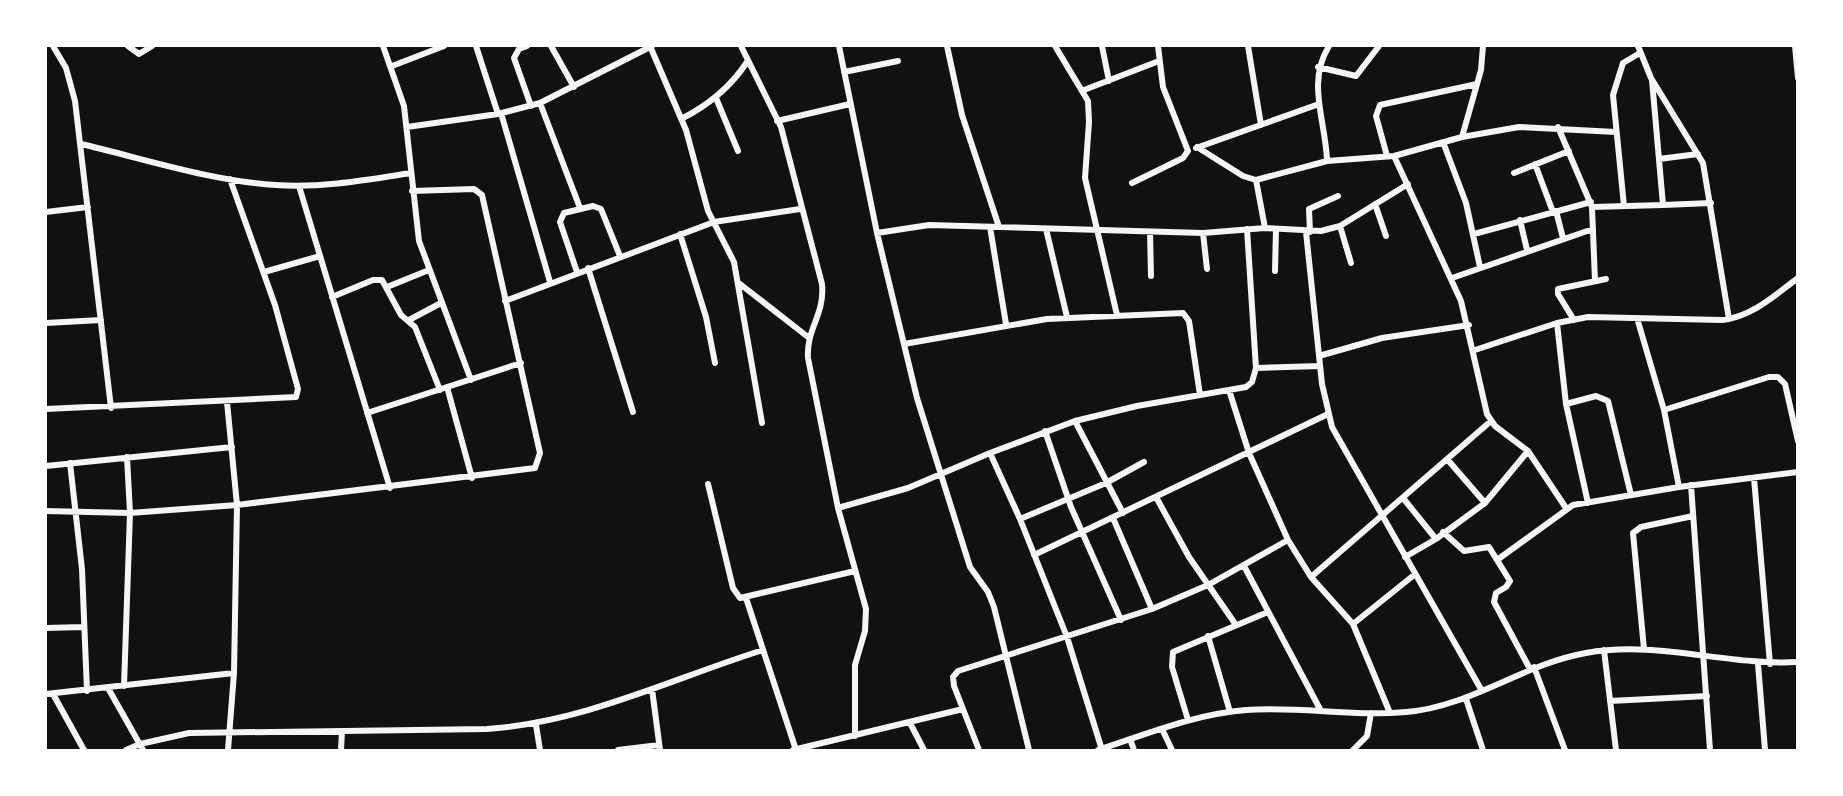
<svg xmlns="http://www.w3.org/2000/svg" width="1843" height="796" font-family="'Times New Roman',serif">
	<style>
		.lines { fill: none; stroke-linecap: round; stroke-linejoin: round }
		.minor { stroke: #f5f5f5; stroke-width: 6 }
	</style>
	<rect width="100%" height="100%" fill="#111"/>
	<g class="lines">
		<path class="minor" d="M 53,46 L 66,68 L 75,101 L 111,408
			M 128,46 L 139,54 L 152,46
			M 383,46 L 404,106 L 419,241 L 471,380
			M 476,46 L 498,114
			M 527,46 L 519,49 L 514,58 L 531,106
			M 551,46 L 574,87
			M 650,46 L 686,130 L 708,211 L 734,262 L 762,423
			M 741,46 L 781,127 L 822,284 C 825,315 806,329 808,358 L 838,508 L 866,609 L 865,631 L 855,665 L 855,736
			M 839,46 L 877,233 L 917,398 L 970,567 L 988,592 L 994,607 L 1029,750
			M 947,46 L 962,115 L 999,227
			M 1055,46 L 1088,101 L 1089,122 L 1085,178 L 1117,315
			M 1102,46 L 1109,81
			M 1248,46 L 1261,125
			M 1638,46 L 1651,78 L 1703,163 L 1729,319
			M 1795,46 L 1798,78
			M 392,66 L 444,46
			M 1318,67 L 1356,76 L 1379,46
			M 844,72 L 898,61
			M 1652,80 L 1663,205 L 1711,203
			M 1084,90 L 1159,61
			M 716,98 L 738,151
			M 540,103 L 580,208
			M 501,113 L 550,282
			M 681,119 C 709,105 730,88 747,62
			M 777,121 L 850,104
			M 407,127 L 498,114 L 540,103 L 652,46
			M 1558,127 L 1592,207 L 1595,281
			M 1462,137 L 1481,70 L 1483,46
			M 1443,142 L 1466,203 L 1480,267
			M 81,144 C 145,159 211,181 276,185 C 322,188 366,180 411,173
			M 1197,147 L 1243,176 L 1256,180 L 1327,161 L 1394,156 L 1462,137 L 1519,127 L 1616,132
			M 1196,148 L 1319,104
			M 1387,156 L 1376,116 L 1380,105 L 1477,84
			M 1394,156 L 1461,301 L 1487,414 L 1495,426 L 1528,451 L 1566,508
			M 1659,159 L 1698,154
			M 1327,161 C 1326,121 1306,83 1329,46
			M 1535,164 L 1553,212
			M 1514,173 L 1569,151
			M 1256,180 L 1265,228
			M 1132,183 L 1183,158 L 1188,151 L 1163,87 L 1158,46
			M 299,186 L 390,488
			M 1375,204 L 1386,236
			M 1624,206 L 1613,95 L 1623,63 L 1640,53
			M 1592,207 L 1663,205
			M 1556,211 L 1563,238
			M 46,212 L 88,207
			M 1520,220 L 1527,250
			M 1340,226 L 1351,263
			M 990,227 L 1006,324
			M 1046,229 L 1067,317
			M 1150,232 L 1151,276
			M 1306,232 L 1322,384 L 1332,427 L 1482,691
			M 1310,232 L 1309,209 L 1338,196
			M 877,233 L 929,225 L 1203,233 L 1265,228 L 1321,231 L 1340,226 L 1408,184
			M 1203,233 L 1207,269
			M 680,234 L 706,317 L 715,363
			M 1474,234 L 1591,202
			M 588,268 L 633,412
			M 1275,271 L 1276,229
			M 264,272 L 320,256
			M 577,272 L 560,222 L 564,213 L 593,206 L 601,209 L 620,256
			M 1452,278 L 1593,229
			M 740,284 L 808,337
			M 387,287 L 429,270
			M 332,297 L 373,280 L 382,280 L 401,315 L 415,327 L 440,390
			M 505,301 L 714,222 L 800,209
			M 1637,318 L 1664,410 L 1679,487
			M 409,320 L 441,303
			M 1574,320 L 1558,294 L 1558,289 L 1606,279
			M 46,323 L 101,320
			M 1557,323 L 1566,404 L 1588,503
			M 904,344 L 1047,319 L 1183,313 L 1189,321 L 1200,395
			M 1475,350 L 1557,323 L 1588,317 L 1722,320 C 1752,317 1775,295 1798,278
			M 1319,356 L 1382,338 L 1469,325
			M 1256,368 L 1320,366
			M 447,387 L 472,478
			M 1229,390 L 1249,453 L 1288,540 L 1311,577 L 1353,624 L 1390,713
			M 227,402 L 237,505 L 234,673 L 228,750
			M 1566,404 L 1596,396 L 1608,401 L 1631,495
			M 46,409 L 296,397 L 298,389 L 275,305 L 230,179
			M 1664,410 L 1769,377 L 1778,377 L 1785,384 L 1798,441
			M 367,413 L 521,363
			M 1075,421 L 1123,513
			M 1045,431 L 1071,507 L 1121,620
			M 990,453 L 1020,519 L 1067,637 L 1102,750
			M 1447,459 L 1485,503
			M 70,463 L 82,569 L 87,691
			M 46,466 L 232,447
			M 1754,478 L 1770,664
			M 708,484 L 733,588 L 740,598 L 855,571
			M 1691,485 L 1710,750
			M 1156,497 L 1189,557 L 1236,625
			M 1403,498 L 1436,539
			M 838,508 L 908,488 L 990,453 L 1075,421 L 1137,406 L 1246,387 L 1252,382 L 1256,368 L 1247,229
			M 46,511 L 130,513 L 237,505 L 535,468 L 540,453 L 482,195 L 474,189 L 412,191
			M 1113,518 L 1152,609
			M 1020,519 L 1106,483 L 1144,462
			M 1443,532 L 1464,551 L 1489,547 L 1510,581 L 1506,587 L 1496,593 L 1494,602 L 1530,669
			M 1034,555 L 1328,414
			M 1405,557 L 1436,539 L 1485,503 L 1528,451
			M 1497,560 L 1573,505 L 1679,487 L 1798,472
			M 1244,566 L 1321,711
			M 1311,577 L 1491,421
			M 746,598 L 796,750
			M 1353,624 L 1414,575
			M 46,628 L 84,627
			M 1208,636 L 1230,712
			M 1644,649 L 1633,533 L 1641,527 L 1693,516
			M 1604,650 L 1616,750
			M 1758,664 L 1765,750
			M 1534,667 L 1565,750
			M 124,686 L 130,513 L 127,457
			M 108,688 L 143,750
			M 652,689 L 660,750
			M 46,694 L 234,673
			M 53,694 L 84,750
			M 1466,699 L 1483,750
			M 1610,701 L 1707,696
			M 1188,720 L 1172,667 L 1173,652 L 1268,612
			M 910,723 L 924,750
			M 536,725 L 540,750
			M 1162,729 L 1172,750
			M 1130,739 L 1134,750
			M 126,750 L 140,744 L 189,733 L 487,729 C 585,722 671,679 763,650
			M 341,750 L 342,731
			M 618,750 L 659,745
			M 793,750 L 963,709
			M 979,750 L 954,686 L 953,677 L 958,671 L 1152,609 L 1208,585 L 1288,540
			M 1098,750 C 1147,734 1195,714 1246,710 C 1299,706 1353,717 1406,712 C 1470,707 1523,664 1586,653 C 1657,640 1727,666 1798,662
			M 1353,750 L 1367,736 L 1371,713"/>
	</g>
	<rect width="1843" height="796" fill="none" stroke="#ffffff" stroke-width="94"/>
</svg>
